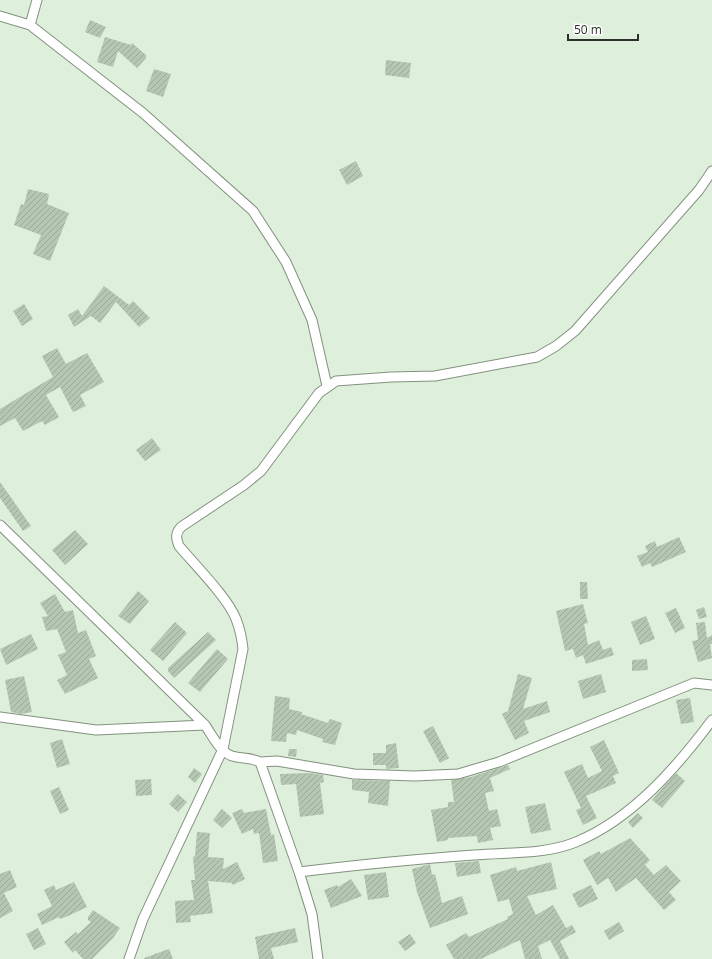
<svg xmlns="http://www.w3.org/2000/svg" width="712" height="959" font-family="'Open Sans',sans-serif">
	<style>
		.building { fill: url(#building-hatch) }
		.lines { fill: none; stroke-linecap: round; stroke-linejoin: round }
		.street-casing { stroke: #82927f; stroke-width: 11 }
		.street { stroke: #fff; stroke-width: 9 }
	</style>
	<defs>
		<pattern id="building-hatch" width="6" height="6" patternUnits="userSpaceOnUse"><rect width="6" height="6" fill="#b5c6b2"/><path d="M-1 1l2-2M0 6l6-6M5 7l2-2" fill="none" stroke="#9caa99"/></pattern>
	</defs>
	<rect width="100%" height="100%" fill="#deefdb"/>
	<path class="building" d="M 90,20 L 106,27 L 100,38 L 85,32 Z
		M 105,37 L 131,45 L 132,43 L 146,55 L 146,58 L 137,68 L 118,51 L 113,67 L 97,62 Z
		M 386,60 L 411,63 L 409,78 L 385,75 Z
		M 154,69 L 171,74 L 163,97 L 146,91 Z
		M 356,161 L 363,176 L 347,185 L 339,170 Z
		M 28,189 L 49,194 L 47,204 L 69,213 L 50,261 L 33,254 L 41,235 L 14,225 L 21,204 L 24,205 Z
		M 104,286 L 129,305 L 133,301 L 150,318 L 139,327 L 116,302 L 100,323 L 91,316 L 74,327 L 68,315 L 78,309 L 82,316 Z
		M 24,304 L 33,319 L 22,326 L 13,311 Z
		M 57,348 L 66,364 L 87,353 L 104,382 L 80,395 L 86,406 L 73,412 L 60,387 L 46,395 L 59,417 L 45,425 L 42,421 L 23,431 L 15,418 L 0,426 L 0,409 L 53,377 L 42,356 Z
		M 152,438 L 161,450 L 145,461 L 136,450 Z
		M 0,482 L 31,526 L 23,531 L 0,498 Z
		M 75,530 L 88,544 L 65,565 L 52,550 Z
		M 679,537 L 686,552 L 652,567 L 650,563 L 642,567 L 637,556 L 648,552 L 645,546 L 655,541 L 657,547 Z
		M 580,582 L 587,582 L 588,599 L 580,599 Z
		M 138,591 L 149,601 L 130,624 L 118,616 Z
		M 55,594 L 65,612 L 73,610 L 78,633 L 86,630 L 96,656 L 89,659 L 98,678 L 65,694 L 57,680 L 67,675 L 58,655 L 66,652 L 57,629 L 46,631 L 42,617 L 48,616 L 40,603 Z
		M 583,604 L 588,623 L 584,624 L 588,645 L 599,640 L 603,650 L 611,647 L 614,655 L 586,664 L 583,655 L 576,658 L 573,649 L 565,651 L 556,611 Z
		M 704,607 L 707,617 L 699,619 L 696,610 Z
		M 676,608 L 685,628 L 675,633 L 665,613 Z
		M 646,616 L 655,639 L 640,645 L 631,622 Z
		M 175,622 L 187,633 L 163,661 L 150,650 Z
		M 705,622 L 707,638 L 712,635 L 712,644 L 710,644 L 712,658 L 698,662 L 692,641 L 698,640 L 696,623 Z
		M 208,632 L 216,640 L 174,678 L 168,671 L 168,668 Z
		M 31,634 L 38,649 L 6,665 L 0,649 Z
		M 217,649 L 228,659 L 200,692 L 188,683 Z
		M 647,659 L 648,670 L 632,671 L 632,660 Z
		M 518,674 L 532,678 L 523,709 L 547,701 L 550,712 L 524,721 L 529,733 L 515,740 L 502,714 L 508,711 Z
		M 601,674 L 606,692 L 583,699 L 578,681 Z
		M 24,676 L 32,712 L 21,714 L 11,712 L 5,680 Z
		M 275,696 L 290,698 L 289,709 L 302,712 L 301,714 L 328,723 L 330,719 L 342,723 L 335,745 L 322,742 L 323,739 L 297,730 L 296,735 L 287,733 L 286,742 L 271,741 Z
		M 690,698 L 694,722 L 681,724 L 676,700 Z
		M 433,726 L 449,758 L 440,763 L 423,731 Z
		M 62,739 L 70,764 L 57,768 L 50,743 Z
		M 604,740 L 619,773 L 613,776 L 616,783 L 586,796 L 597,818 L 583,825 L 576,810 L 581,808 L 564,772 L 582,764 L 588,778 L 602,771 L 590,747 Z
		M 396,743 L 399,768 L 386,769 L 386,765 L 373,765 L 373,753 L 386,753 L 386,745 Z
		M 289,749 L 297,749 L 296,757 L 288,756 Z
		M 508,765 L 510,769 L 490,778 L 494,791 L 485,793 L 489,811 L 497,809 L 501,826 L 490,828 L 493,840 L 478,843 L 477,836 L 448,838 L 448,840 L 437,842 L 431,810 L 448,807 L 448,802 L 454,802 L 451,780 L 471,777 Z
		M 194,768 L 202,774 L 195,783 L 188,777 Z
		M 310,773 L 323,775 L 324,782 L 320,783 L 324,814 L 300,817 L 296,784 L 281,785 L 280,774 Z
		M 676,773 L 685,781 L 662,808 L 652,800 Z
		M 151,779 L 152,795 L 136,796 L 135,780 Z
		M 352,780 L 390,781 L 388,806 L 368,803 L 369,792 L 352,790 Z
		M 59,787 L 69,810 L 60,814 L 50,791 Z
		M 178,794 L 187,802 L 178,812 L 169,804 Z
		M 545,803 L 551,830 L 531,834 L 525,807 Z
		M 222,809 L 232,818 L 222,828 L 213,820 Z
		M 242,809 L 244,813 L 266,809 L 271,835 L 274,834 L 278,861 L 263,863 L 259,833 L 254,834 L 253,829 L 242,834 L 232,813 Z
		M 638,813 L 643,818 L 633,828 L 628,822 Z
		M 197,832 L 210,833 L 208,857 L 224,858 L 223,869 L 237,862 L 245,879 L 233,885 L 232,883 L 208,881 L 213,913 L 190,916 L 191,922 L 176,923 L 175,901 L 194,900 L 191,880 L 195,880 L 193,857 L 195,856 Z
		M 630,838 L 650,860 L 645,865 L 654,875 L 666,865 L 681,881 L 669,892 L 676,900 L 664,910 L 636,878 L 616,892 L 608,878 L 597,885 L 583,860 L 599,851 L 601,854 Z
		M 479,861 L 481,873 L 457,877 L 455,863 Z
		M 551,862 L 557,889 L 527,896 L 536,915 L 553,905 L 566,928 L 572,925 L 576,932 L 560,941 L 569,959 L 560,959 L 550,940 L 538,946 L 542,959 L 525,959 L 520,940 L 481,959 L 454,959 L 446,945 L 466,933 L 469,937 L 508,919 L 507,917 L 513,914 L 509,899 L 498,902 L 490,875 L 516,867 L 517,871 Z
		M 430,864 L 432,875 L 435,874 L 442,903 L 462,896 L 468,914 L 430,928 L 417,892 L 412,869 Z
		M 10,870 L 17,887 L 4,893 L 13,911 L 0,918 L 0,874 Z
		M 386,872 L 389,897 L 368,900 L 364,875 Z
		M 351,879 L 362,896 L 331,908 L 324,890 L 337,885 L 338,887 Z
		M 74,882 L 87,907 L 68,916 L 60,919 L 59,917 L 42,925 L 37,914 L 52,906 L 44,890 L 54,885 L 56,890 Z
		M 591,885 L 598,899 L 579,908 L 572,894 Z
		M 93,910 L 120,928 L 113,938 L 92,959 L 83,959 L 75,950 L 73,953 L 64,942 L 76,932 L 78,934 L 91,922 L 88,920 L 88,917 Z
		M 619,922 L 624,931 L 609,940 L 604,931 Z
		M 38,928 L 46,944 L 34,950 L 26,934 Z
		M 295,928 L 298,942 L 271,948 L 274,959 L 259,959 L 255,937 Z
		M 410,934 L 416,943 L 405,951 L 398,942 Z
		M 169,949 L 173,959 L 144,959 L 144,958 Z"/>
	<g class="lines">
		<defs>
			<path id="street" d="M 37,0 L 30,25 L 143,113 L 253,211 L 286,262 L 312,320 L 327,386
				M 0,16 L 30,25
				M 0,525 L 205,725 C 212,735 220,752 232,756 C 242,759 250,757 260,762 L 299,872 L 312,914 L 318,959
				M 0,717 L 96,730 L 205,725
				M 260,762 L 277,761 L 354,774 L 415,776 L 458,774 L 499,762 L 694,683 L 712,685
				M 299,872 C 357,865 416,859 474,855 C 508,852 544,855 576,842 C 632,819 677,767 712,720
				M 129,959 L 143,919 L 223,749 L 243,649 C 242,639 240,629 236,619 C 228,598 195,565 179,546 C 176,538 175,534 181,527 L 244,485 L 261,471 L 319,393 L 336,381 L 391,377 L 435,376 L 537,357 L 556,346 L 575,331 L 699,190 L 712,171"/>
		</defs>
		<use href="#street" class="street-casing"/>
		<use href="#street" class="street"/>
	</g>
	<path d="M568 34v6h70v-6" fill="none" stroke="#2a3029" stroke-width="2"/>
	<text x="574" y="34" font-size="12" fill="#2a3029" stroke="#ffffff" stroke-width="3" paint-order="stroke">50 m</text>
</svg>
